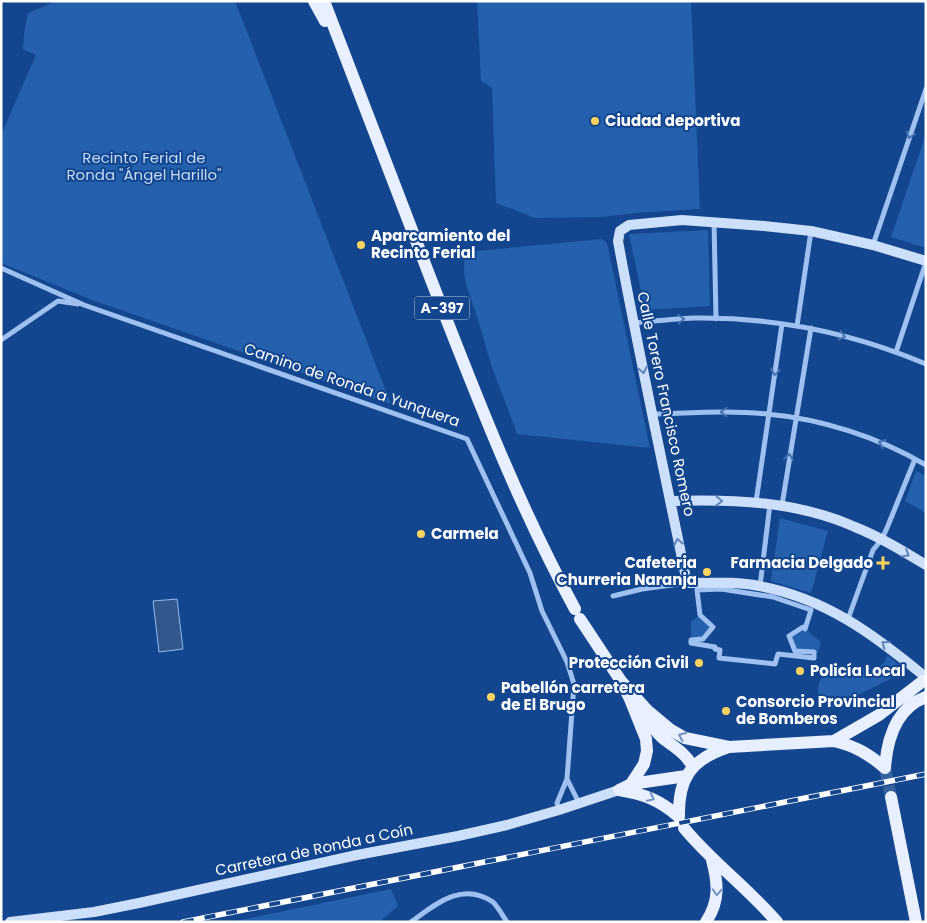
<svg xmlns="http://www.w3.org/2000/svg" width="927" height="923" font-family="Poppins,sans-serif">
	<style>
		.green { fill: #2560ad }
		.water { fill: #32578d; stroke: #90bcf4 }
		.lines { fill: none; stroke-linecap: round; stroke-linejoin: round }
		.primary-tunnel { stroke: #36629f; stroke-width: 12; stroke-dasharray: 12 6; stroke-linecap: butt }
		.street { stroke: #9ec1f1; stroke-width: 5 }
		.secondary { stroke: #cce0fc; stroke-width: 10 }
		.primary { stroke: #e8f0ff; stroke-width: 12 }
		.rail-casing { stroke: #fff; stroke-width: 5.5 }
		.rail { stroke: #13468e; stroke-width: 4; stroke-dasharray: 11; stroke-linecap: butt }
		.oneway { stroke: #4471b1 }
		.oneway2 { stroke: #5d84ba }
		.oneway3 { stroke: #7392c1 }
		.poi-dot { fill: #ffd45e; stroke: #13468e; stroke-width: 2 }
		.labels { text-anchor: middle; stroke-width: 4; stroke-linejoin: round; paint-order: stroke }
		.shield { fill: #13468e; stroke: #b8c8dd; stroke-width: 1 }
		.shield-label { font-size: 14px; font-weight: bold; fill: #fff }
		.poi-label { font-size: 15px; font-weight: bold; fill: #fff; stroke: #13468e; text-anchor: start }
		.park-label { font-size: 15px; fill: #c5dcfc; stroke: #13468e }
		.street-label { font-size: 15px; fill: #fff; stroke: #13468e }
	</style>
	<rect width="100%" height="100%" fill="#13468e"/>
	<path class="green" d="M 57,1 L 235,1 L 391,404 L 92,300 L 1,263 L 1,135 L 36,55 L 23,49 L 24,33 L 28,13 Z
		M 477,1 L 691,1 L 700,209 L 636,213 L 603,217 L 535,218 L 496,203 L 492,88 L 481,81 Z
		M 926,134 L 926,248 L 891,237 Z
		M 708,230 L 710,306 L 645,310 L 629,234 Z
		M 602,239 L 607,243 L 650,448 L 517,434 C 509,410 499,388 491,364 C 486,350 483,334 478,320 C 470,292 461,283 465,252 Z
		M 916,471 L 926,476 L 926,513 L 905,501 Z
		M 780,518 L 828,531 L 811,593 L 771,581 Z
		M 700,615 L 713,627 L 703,639 L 691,640 L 691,622 Z
		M 803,627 L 821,642 L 818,653 L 795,651 L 789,636 Z
		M 887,655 L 901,667 L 890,679 L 832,708 C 810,694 818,683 829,665 C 841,666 871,672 881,665 C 885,663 886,659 887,655 Z
		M 391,889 L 398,906 L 379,922 L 231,922 Z"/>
	<path class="water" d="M 177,599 L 183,649 L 159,652 L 153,601 Z"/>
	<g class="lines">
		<path class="primary-tunnel" d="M 885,768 L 891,797"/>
		<path class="street" d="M 714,222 L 716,319
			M 873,245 L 926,89
			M 1,268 L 84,305 L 467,439 L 530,573 L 542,611 L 567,662 L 574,684 L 567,779 L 557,803 L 559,810
			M 633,323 C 654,321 674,319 694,318 C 774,317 853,333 926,364
			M 797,326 L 811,231
			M 1,340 L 58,301 L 78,304
			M 896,352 L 926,262
			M 653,414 C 691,413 729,410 767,414 C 822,419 878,437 926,465
			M 756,502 L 782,324
			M 782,505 L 811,328
			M 760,586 L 770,504
			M 721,589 L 773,597 L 811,610 L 805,629 L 803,627 L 789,636 L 795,651 L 814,652 L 814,658 L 778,654 L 775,664 L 719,658 L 720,650 L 715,649 L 715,647 L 691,643 L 691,640 L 703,639 L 713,627 L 700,615 L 697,590 Z
			M 613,596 L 642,589 L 687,583
			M 848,619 L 873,550 L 882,539 L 887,528 L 915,459
			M 567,779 L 579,803
			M 411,922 C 436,904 462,881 493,902 C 498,907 503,916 507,922"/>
		<path class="secondary" d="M 670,501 C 733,499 797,501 855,527 C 880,537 903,551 926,565
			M 923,675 C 873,634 825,598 759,586 C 736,581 711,583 687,583 C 664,469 639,356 618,241 L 620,231 L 629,225 L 682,220 L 764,226 L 811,231 L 873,245 L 926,261
			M 10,922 L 94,912 L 139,903 L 357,855 L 458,836 L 507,825 L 559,810 L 619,790"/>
		<path class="primary" d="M 314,1 L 325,21
			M 324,1 C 359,93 395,185 430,277 C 474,390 517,503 575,609
			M 580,619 L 621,681 L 630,699 L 646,739 L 647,751 L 644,764 L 631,784
			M 621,681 L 647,710 L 671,730 L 685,738 L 729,747 L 834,741 C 855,746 869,754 885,768
			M 641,713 C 649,722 656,733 665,740 C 676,748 686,754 693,767
			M 834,741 L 879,715 L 923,681
			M 885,768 C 887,740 896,708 926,697
			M 619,790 L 631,784 L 686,776
			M 619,790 C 644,794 660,800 679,817
			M 891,797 L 916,922
			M 679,817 C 678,780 690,760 726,748
			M 684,828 C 712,862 748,888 777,922
			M 706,922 C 720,901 718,883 712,860"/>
		<defs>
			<path id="rail" d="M 183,922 L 926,774"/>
		</defs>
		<use href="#rail" class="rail-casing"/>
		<use href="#rail" class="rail"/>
	</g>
	<defs><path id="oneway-chevron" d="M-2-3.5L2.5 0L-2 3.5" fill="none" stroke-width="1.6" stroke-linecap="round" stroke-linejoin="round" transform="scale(1.25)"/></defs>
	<g class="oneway">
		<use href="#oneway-chevron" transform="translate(910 135) rotate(109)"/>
		<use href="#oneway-chevron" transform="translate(681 319) rotate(-3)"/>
		<use href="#oneway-chevron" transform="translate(842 336) rotate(14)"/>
		<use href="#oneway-chevron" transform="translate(775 372) rotate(98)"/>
		<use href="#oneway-chevron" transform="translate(724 412) rotate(-178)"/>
		<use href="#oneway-chevron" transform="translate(882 443) rotate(-157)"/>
		<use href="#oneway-chevron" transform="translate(789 457) rotate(-81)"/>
	</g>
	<g class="oneway2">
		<use href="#oneway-chevron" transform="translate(643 370) rotate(78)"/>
		<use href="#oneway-chevron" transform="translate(719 501) rotate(1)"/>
		<use href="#oneway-chevron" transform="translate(678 542) rotate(-101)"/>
		<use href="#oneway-chevron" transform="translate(906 554) rotate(31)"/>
		<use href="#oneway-chevron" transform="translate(885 644) rotate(-144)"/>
	</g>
	<g class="oneway3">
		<use href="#oneway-chevron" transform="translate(682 736) rotate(-155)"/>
		<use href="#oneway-chevron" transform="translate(651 798) rotate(26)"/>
		<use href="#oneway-chevron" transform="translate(717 892) rotate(93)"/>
	</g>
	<g class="poi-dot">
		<circle cx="595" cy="121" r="5"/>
		<circle cx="361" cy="245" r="5"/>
		<circle cx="421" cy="534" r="5"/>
		<path d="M880.5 555.5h5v5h5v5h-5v5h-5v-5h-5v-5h5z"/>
		<circle cx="707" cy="572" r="5"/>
		<circle cx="699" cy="663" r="5"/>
		<circle cx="800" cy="671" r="5"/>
		<circle cx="491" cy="697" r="5"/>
		<circle cx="726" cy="711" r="5"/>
	</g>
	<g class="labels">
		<rect class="shield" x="414.5" y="296.5" width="55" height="23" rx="4"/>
		<g class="shield-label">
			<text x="442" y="313">A-397</text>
		</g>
		<g class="poi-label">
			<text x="605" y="126">Ciudad deportiva</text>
			<text x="371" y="241">Aparcamiento del<tspan x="371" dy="17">Recinto Ferial</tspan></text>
			<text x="431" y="539">Carmela</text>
			<text x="697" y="568" text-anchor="end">Cafeteria<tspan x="697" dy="17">Churreria Naranja</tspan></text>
			<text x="873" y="568" text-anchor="end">Farmacia Delgado</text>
			<text x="689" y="668" text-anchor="end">Protección Civil</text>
			<text x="810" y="676">Policía Local</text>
			<text x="501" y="693">Pabellón carretera<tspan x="501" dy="17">de El Brugo</tspan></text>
			<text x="736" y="707">Consorcio Provincial<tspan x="736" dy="17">de Bomberos</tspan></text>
		</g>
		<g class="park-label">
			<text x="144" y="163">Recinto Ferial de<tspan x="144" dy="17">Ronda "Ángel Harillo"</tspan></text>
		</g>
		<g class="street-label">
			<text transform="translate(352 385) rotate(19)" y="5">Camino de Ronda a Yunquera</text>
			<text transform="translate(666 404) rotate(78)" y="5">Calle Torero Francisco Romero</text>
			<text transform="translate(314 850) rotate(-12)" y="5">Carretera de Ronda a Coín</text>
		</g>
	</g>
	<rect width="927" height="923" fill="none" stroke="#ffffff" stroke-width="5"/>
</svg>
